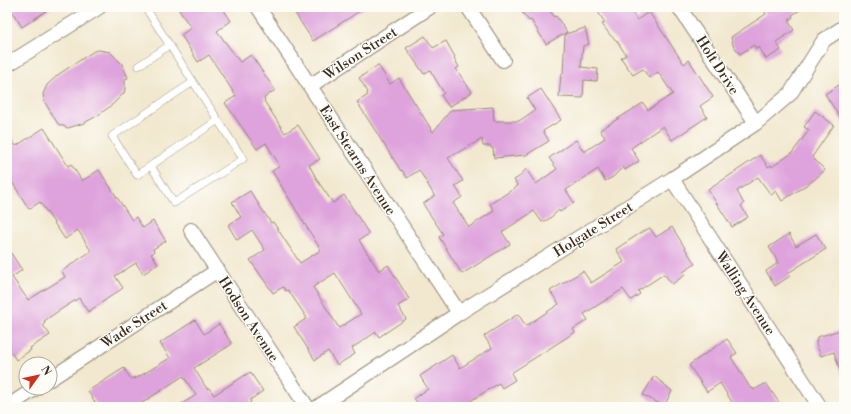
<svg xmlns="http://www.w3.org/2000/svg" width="851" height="414" font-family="'Libre Bodoni',serif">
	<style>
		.building { fill: #dea2dc; fill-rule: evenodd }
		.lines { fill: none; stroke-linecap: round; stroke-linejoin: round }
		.lane-casing { stroke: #968976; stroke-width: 8 }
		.street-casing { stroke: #968976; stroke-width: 16 }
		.lane { stroke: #fff; stroke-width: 7 }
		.street { stroke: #fff; stroke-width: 14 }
		.labels { text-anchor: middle; stroke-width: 3; stroke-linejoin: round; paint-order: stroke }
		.street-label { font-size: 14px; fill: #3b2a1e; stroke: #fdfcf7 }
	</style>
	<rect width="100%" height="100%" fill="#fdfcf7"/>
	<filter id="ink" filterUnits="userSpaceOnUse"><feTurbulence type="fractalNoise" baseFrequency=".025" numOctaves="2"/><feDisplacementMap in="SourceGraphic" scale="8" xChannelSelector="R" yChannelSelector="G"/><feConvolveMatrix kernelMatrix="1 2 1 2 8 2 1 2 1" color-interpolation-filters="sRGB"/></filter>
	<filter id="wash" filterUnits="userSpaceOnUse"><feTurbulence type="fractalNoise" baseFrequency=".012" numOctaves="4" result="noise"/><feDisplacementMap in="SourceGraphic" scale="16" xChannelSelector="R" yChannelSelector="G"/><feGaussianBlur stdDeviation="0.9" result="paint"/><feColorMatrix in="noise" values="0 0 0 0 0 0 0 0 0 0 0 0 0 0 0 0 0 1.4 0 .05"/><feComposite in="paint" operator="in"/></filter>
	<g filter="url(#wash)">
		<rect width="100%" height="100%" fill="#f2e8cf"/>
		<g id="blocks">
			<path class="building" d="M 9,7 L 52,7 L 22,27 Z
				M 177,7 L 222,7 L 231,21 L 217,31 L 240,62 L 251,55 L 275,90 L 264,98 L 265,100 L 264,101 L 285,133 L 298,125 L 320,159 L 309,165 L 319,183 L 333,203 L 344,195 L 369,234 L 359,240 L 364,248 L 379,271 L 388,265 L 409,299 L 398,306 L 406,319 L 379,337 L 376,332 L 352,348 L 355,354 L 337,365 L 328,351 L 315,360 L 294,327 L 307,318 L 288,290 L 286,291 L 283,287 L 273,293 L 250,260 L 265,250 L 252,230 L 237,240 L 228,225 L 241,217 L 232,202 L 250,191 L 271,223 L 273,222 L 300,263 L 321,250 L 272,171 L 280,166 L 266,143 L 257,149 L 225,103 L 236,96 L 209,55 L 198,62 L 181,35 L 191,28 ZM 335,273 L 361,314 L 339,328 L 313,287 Z
				M 291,7 L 366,7 L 313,41 Z
				M 518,7 L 533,7 L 536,12 L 548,7 L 554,17 L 556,16 L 567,32 L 546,44 L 531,20 L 529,21 Z
				M 595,7 L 629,7 L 637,20 L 649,12 L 684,64 L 689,60 L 713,97 L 700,106 L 707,117 L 672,140 L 663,126 L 631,148 L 639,161 L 625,170 L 623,167 L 613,177 L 605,181 L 598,169 L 566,190 L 574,203 L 560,212 L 559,210 L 549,219 L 542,222 L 534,211 L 511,226 L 502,232 L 510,244 L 462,274 L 439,237 L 443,234 L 423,204 L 434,196 L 434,195 L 419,170 L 407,178 L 402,170 L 401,171 L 357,102 L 368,95 L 367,93 L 368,92 L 359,78 L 378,65 L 390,84 L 399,78 L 433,132 L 451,110 L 493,107 L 494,121 L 519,121 L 535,110 L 527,98 L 541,89 L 561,120 L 543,131 L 549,141 L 526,155 L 494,158 L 493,148 L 491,148 L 491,146 L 483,146 L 482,139 L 448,158 L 463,181 L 455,186 L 462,197 L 453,203 L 469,227 L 494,211 L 490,204 L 518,186 L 514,180 L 519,177 L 526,169 L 536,184 L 557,169 L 549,158 L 576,140 L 584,152 L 605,138 L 600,130 L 643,103 L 648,110 L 673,94 L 658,72 L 649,78 L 643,69 L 633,75 L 621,58 L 626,55 L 617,41 L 610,35 L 602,24 L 605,23 Z
				M 762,7 L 805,7 L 792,15 L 793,17 L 789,20 L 789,22 L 794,30 L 776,42 L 781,50 L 766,59 L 759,47 L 756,49 L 754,45 L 740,54 L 733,45 L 731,37 L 766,14 Z
				M 585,28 L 589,44 L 583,46 L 581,67 L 598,69 L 597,81 L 584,80 L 583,98 L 559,97 L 561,74 L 563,74 L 565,34 Z
				M 425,36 L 433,48 L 446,41 L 455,57 L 454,58 L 459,67 L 456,69 L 472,92 L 449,107 L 441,95 L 444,93 L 430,70 L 424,74 L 406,48 Z
				M 99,50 L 110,52 L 122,64 L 128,78 L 125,79 L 125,89 L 124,93 L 112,105 L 97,116 L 84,123 L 68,128 L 58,124 L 44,101 L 43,94 L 47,85 L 59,74 L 94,51 Z
				M 844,82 L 844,124 L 825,94 Z
				M 815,111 L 834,125 L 812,157 L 825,170 L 814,180 L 782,201 L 776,191 L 771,195 L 758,177 L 737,191 L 744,204 L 741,206 L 748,217 L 732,227 L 708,190 L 760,155 L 768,167 L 771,165 L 772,167 L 792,153 L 809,130 L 804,127 Z
				M 44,128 L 68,166 L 71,164 L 82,181 L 99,170 L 132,220 L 136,217 L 143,228 L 153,221 L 166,241 L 153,249 L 154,252 L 151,254 L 158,264 L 143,274 L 136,263 L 115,276 L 123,288 L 88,312 L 79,298 L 57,312 L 44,321 L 45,323 L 43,325 L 50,335 L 30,348 L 31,350 L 16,360 L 7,346 L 7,247 L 22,270 L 12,277 L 28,300 L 65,277 L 62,271 L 91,251 L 78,230 L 65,239 L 40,202 L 29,209 L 7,174 L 7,133 L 16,146 Z
				M 672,227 L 695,264 L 683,272 L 685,275 L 672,284 L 664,274 L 638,291 L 640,294 L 631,300 L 623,289 L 584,314 L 588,320 L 573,329 L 575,332 L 569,336 L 511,373 L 515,380 L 502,388 L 499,383 L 461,407 L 420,407 L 414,398 L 428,389 L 420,376 L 452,355 L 460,368 L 492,348 L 484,336 L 518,314 L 526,326 L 559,304 L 550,291 L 583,271 L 591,283 L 624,262 L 616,249 L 642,232 L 650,228 L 656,237 Z
				M 789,234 L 796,246 L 816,234 L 826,249 L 788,273 L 790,276 L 775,286 L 766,271 L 778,263 L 776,260 L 777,260 L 769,247 Z
				M 195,320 L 204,334 L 219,324 L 232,344 L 194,368 L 207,389 L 209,388 L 214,395 L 250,372 L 263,391 L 250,400 L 251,402 L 243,407 L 177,407 L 196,395 L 183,376 L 136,407 L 98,407 L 88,391 L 124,368 L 131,379 L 134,377 L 135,379 L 170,358 L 160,343 Z
				M 844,329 L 844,374 L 841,374 L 834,352 L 821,356 L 816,344 L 817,337 Z
				M 727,339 L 737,353 L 731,357 L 751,389 L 753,388 L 754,390 L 766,383 L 782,407 L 735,407 L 720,383 L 707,392 L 689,365 Z
				M 654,376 L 672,391 L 664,406 L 643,395 Z"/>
		</g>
	</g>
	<g filter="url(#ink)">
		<use href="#blocks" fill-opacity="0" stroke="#968976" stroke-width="1"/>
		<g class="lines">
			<defs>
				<path id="lane" d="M 145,7 L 243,159 L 174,203 L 151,166
					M 138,66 L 170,45
					M 193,82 L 112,136 L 137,175 L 218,120"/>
				<path id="street" d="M 258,7 L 459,313
					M 468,7 L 503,60
					M 679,7 L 756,123
					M 7,65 L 99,7
					M 310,86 L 430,7
					M 672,179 L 820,407
					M 191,230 L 307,407
					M 50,379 L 218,270
					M 7,407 L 36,388
					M 318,407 L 459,313 L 672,179 L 756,123 L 790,94 L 824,40 L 844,27"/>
			</defs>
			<use href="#lane" class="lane-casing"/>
			<use href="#street" class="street-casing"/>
			<use href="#lane" class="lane"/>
			<use href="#street" class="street"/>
		</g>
	</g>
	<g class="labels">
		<g class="street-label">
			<text transform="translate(360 53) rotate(-33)" y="5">Wilson Street</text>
			<text transform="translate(718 65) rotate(57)" y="5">Holt Drive</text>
			<text transform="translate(358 160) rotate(57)" y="5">East Stearns Avenue</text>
			<text transform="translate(593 229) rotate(-32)" y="5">Holgate Street</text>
			<text transform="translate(746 293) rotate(57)" y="5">Walling Avenue</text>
			<text transform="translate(249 319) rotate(57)" y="5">Hodson Avenue</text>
			<text transform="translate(134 324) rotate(-33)" y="5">Wade Street</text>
		</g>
	</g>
	<rect width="851" height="414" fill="none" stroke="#fdfcf7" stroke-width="24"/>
	<g transform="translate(38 376) rotate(57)"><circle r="19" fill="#fdfcf7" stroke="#afa8a0"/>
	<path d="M0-3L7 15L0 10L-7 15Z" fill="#c8321e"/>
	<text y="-6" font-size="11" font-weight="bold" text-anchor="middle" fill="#3b2a1e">N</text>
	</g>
</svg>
